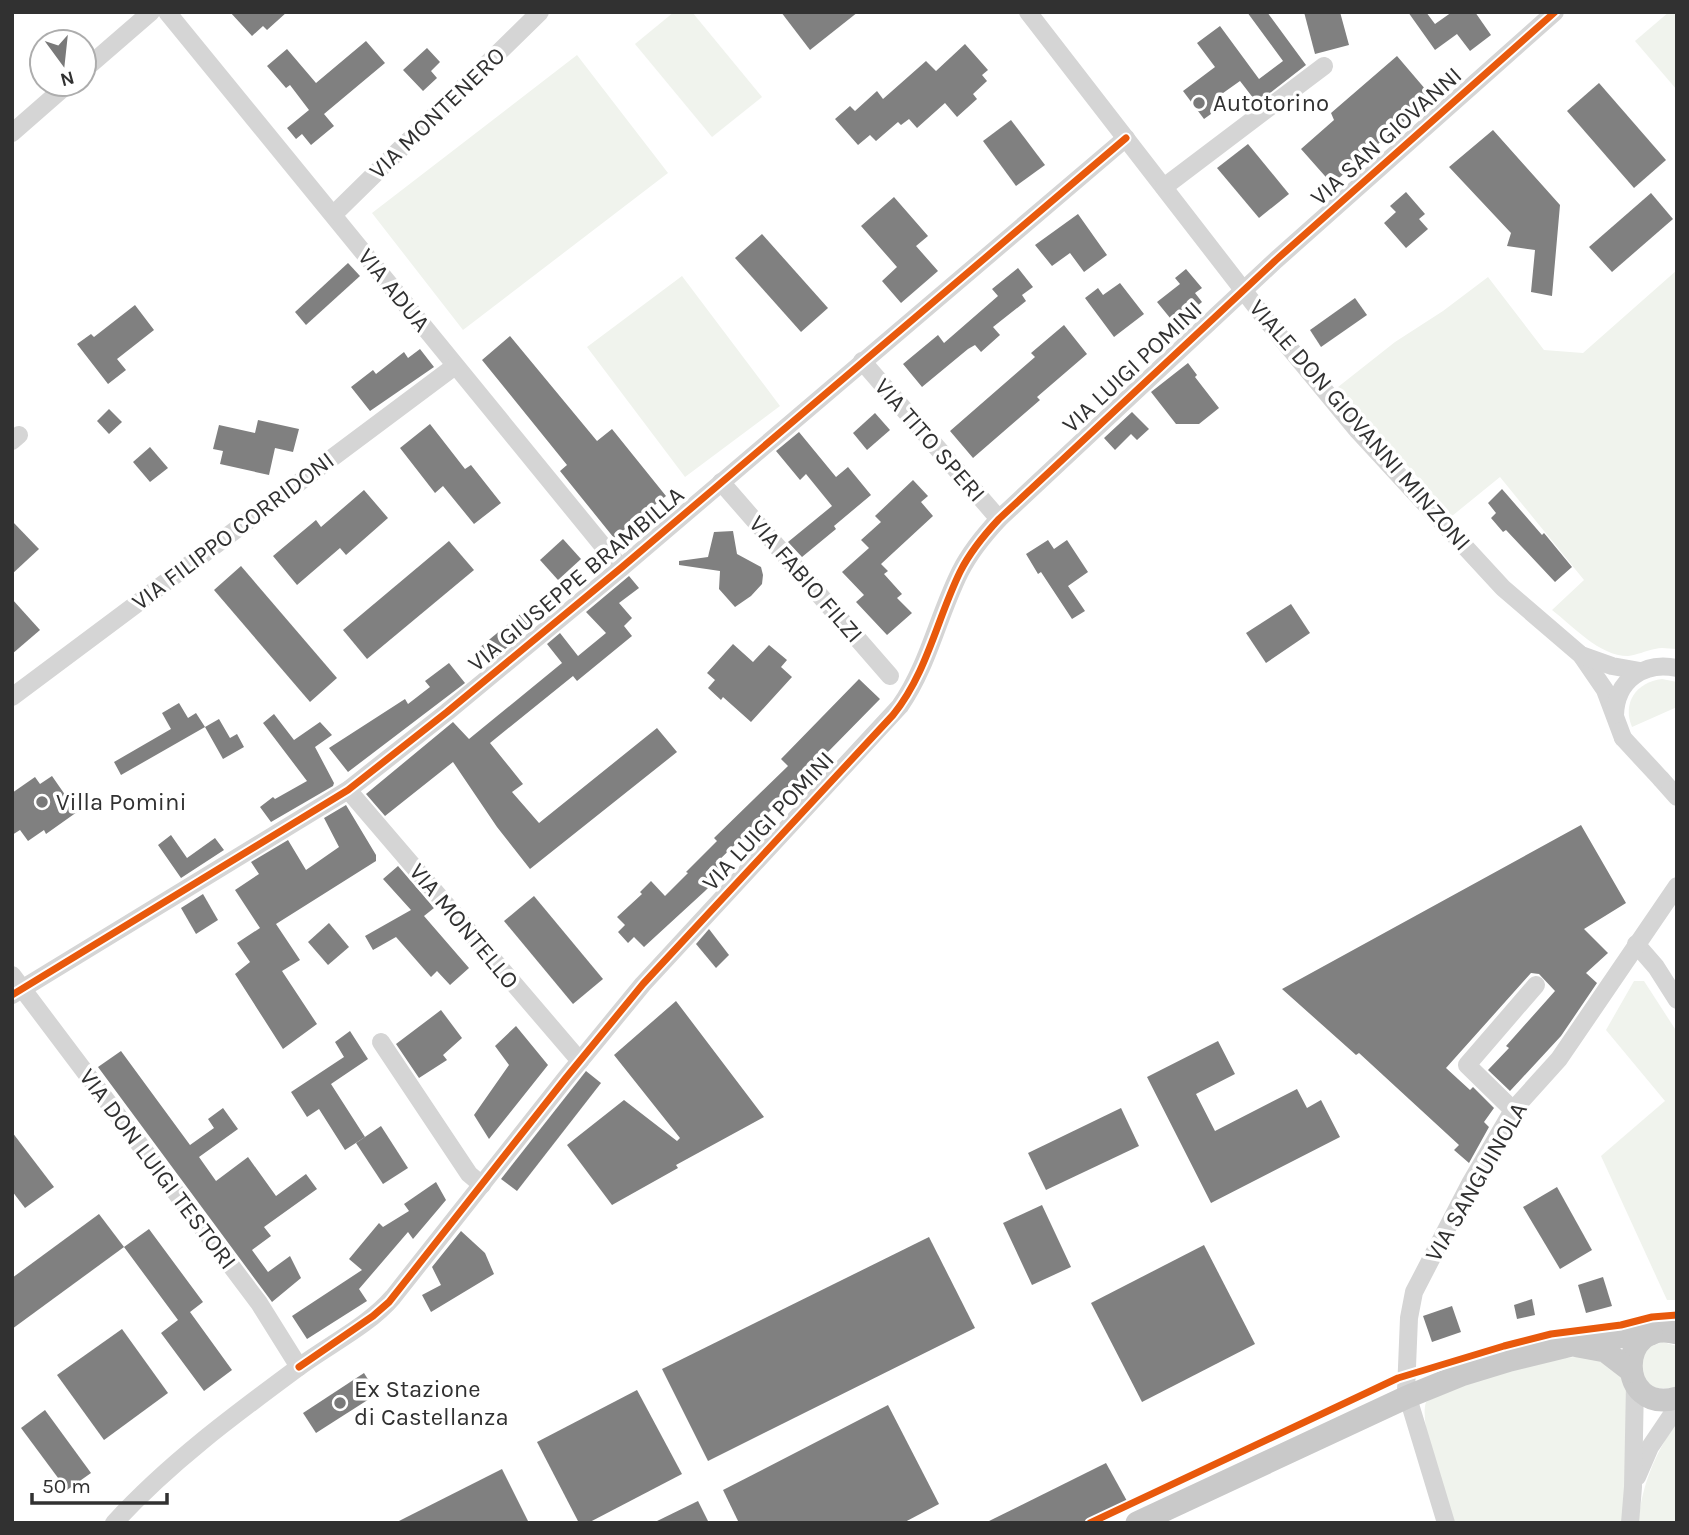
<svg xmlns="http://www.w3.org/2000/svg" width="1689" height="1535" font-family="Karla,sans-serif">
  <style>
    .green { fill: #f0f3ed }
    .building { fill: #808080 }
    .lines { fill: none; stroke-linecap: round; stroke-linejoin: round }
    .minor { stroke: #d5d5d5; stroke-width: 18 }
    .major { stroke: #c9c9c9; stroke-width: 23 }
    .minor-bridge { stroke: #d5d5d5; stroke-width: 18 }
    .cycleway-casing { stroke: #fff; stroke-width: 11 }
    .cycleway { stroke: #e8590c; stroke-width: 7 }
    .poi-dot { fill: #797979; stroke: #fff; stroke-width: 2.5 }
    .labels { text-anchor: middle; stroke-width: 7; stroke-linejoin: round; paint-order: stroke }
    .poi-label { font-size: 24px; fill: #313131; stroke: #fff; text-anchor: start }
    .street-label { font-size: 24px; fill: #313131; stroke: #fff }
  </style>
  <rect width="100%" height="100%" fill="#fff"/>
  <g class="green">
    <polygon points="674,12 692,12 762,97 712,137 635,44"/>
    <polygon points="1669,12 1677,12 1677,90 1635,41"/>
    <polygon points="577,55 668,173 463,330 372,213"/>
    <path d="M 1677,270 L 1677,649 C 1669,649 1662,647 1655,649 C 1645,651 1637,655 1628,656 C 1599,656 1573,626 1552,610 L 1584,580 L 1500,477 L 1452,516 L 1338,387 L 1395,342 L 1443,311 L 1488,277 L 1544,350 L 1583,353 Z"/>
    <polygon points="682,276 780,406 685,477 587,347"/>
    <path d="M 1662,679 L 1677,682 L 1677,707 L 1632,727 C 1622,703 1636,682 1662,679 Z"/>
    <polygon points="1634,981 1644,981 1677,1032 1677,1300 1667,1300 1601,1156 1665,1101 1606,1030"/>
    <polygon points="1663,1342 1677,1346 1677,1388 1649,1388 1638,1361 1647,1347"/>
    <path d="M 1595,1356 C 1617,1372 1626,1376 1630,1404 L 1622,1523 L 1455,1523 C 1447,1497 1418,1426 1426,1402 C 1473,1378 1542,1356 1595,1356 Z"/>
    <path d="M 1677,1421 L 1677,1523 L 1638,1523 C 1642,1484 1655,1454 1677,1421 Z"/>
  </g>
  <g class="building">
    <polygon points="230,12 287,12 267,30 263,26 252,36"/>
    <polygon points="781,12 858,12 810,50"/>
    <polygon points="1247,12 1267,12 1306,65 1257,103 1240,81 1216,98 1222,106 1204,119 1183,91 1215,67 1197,43 1220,26 1259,79 1283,61"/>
    <polygon points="1304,12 1340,12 1349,45 1315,54"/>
    <polygon points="1408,12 1426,12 1435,24 1452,12 1475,12 1491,35 1470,51 1457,34 1435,50"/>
    <polygon points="366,41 385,63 324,114 334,126 311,145 302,134 296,139 287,128 309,110 290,85 286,88 267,66 287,49 316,83"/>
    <polygon points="965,44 988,70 982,75 987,81 973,94 977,99 957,117 945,103 917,128 909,119 901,125 898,122 876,141 870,135 858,145 835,119 850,106 855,111 877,91 883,99 926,61 936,71"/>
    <polygon points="427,48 440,62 431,71 437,78 423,91 403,70"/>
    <polygon points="1397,56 1432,97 1332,184 1301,149 1334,120 1331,113"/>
    <polygon points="1599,83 1666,160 1634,188 1567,111"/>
    <polygon points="1011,120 1045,165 1016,186 983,141"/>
    <polygon points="1493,130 1560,205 1552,296 1531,292 1535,250 1507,246 1511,233 1449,167"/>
    <polygon points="1248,144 1289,194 1259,218 1217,168"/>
    <polygon points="1406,192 1425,214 1419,219 1428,229 1406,248 1384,223 1396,212 1390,206"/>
    <polygon points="1651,193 1673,219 1612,272 1589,247"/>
    <polygon points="894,197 928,236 916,246 938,271 901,303 882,281 897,267 861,226"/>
    <polygon points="1078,214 1107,255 1084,272 1070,253 1052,266 1035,245"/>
    <polygon points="762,234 828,308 801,332 735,258"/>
    <polygon points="348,263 360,276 306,325 295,312"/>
    <polygon points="1018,268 1033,287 1022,295 1026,301 993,327 1000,335 981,352 975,345 968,349 922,387 903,364 938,335 944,343 998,296 992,289"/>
    <polygon points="1186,269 1202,288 1195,293 1202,302 1175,324 1157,302 1180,284 1175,278"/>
    <polygon points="1120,283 1144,314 1114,337 1085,298 1098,288 1103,295"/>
    <polygon points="1355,298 1367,315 1321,347 1310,330"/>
    <polygon points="135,305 154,330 117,359 126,370 108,384 77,344 91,334 94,337"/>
    <polygon points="1064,325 1087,354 1037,397 1040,400 973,458 950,431 1035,357 1031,353"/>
    <polygon points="510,336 597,441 612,429 666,496 614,538 560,471 567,465 482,360"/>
    <polygon points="420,349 434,367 370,411 351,387 373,370 376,374 404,352 408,358"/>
    <polygon points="1188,363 1197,375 1195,377 1219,408 1199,424 1176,424 1151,392"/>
    <polygon points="109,409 122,422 109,434 97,421"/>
    <polygon points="1132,412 1149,429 1137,440 1131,434 1115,450 1104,438"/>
    <polygon points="875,413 890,430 867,450 853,433"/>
    <polygon points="258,420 299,429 293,452 275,448 269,475 220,464 223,451 213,449 219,425 255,433"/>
    <polygon points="430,424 465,469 471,465 501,503 474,524 443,486 435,493 400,448"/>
    <polygon points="799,432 836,477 848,467 871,495 834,526 836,529 802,557 788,542 832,506 806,474 800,480 776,451"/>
    <polygon points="150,447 168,468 150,482 133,462"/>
    <polygon points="913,480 928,496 921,502 933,516 881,564 888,571 884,574 902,594 897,598 912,613 887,635 856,602 864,595 842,572 869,548 861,540 881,522 875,516"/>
    <polygon points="1502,489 1542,535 1544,533 1572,567 1555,582 1506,530 1503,532 1491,518 1496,513 1488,503"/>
    <polygon points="364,490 388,518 346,555 340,548 297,585 273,556 316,520 321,527"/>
    <polygon points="12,521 39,549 12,574"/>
    <polygon points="733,531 737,554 761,567 763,575 762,584 751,596 735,607 719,589 720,571 679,565 679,561 708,557 714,532"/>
    <polygon points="563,539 581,559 558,580 540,560"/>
    <polygon points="1048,540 1054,549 1067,540 1088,572 1068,586 1085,611 1072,619 1041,572 1038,574 1026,554"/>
    <polygon points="449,541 474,570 367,659 343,630"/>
    <polygon points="241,566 337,678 310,702 214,590"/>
    <polygon points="629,576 639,588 619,603 632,618 624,626 632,636 577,681 573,676 490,743 523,784 512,792 539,823 657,728 677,752 530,869 497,827 453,762 385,816 366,794 453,722 469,739 562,663 547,644 560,633 578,656 606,633 586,612"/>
    <polygon points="12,599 40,630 12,654"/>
    <polygon points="1291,604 1310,633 1266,663 1246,633"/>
    <polygon points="524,611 535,624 490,662 479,648"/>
    <polygon points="733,644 753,662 769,645 787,660 781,667 792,677 751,722 723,697 721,700 708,688 715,680 707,673"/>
    <polygon points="449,663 465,683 348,772 329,748 405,699 408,704 430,687 425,681"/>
    <polygon points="859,679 880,699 823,757 825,758 717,862 726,870 705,891 644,947 634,937 628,943 618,932 625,925 617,917 642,894 640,892 651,881 665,896 688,873 686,872 717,841 714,838 788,766 781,759"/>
    <polygon points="179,703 188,718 196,713 205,727 121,775 114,762 171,729 162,713"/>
    <polygon points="274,714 294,740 320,722 332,735 315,747 334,783 333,786 271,822 260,807 273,797 275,799 307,781 263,723"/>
    <polygon points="219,719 230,738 237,734 244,747 223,759 205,727"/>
    <polygon points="52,776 77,812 46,834 44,830 28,841 20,830 12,835 12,793 35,777 40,784"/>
    <polygon points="346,805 376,855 376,861 276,924 300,960 282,971 317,1024 283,1049 235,974 250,962 237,943 260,928 235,890 259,874 251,862 288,840 306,870 339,847 324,818"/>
    <polygon points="1581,825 1626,903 1584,929 1608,953 1586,973 1597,983 1561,1036 1510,1091 1488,1070 1509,1048 1506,1046 1555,991 1539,974 1531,973 1446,1068 1470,1090 1473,1087 1494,1108 1484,1122 1489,1127 1469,1163 1454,1150 1459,1145 1359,1053 1356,1055 1282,989"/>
    <polygon points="171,835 187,858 215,838 224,850 181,878 158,845"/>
    <polygon points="398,866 434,908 424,916 469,968 450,985 437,971 431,977 396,937 373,950 365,936 411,910 383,879"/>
    <polygon points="203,894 218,920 196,934 181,908"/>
    <polygon points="534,896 603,979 573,1004 504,921"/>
    <polygon points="329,923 349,947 328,965 308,942"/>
    <polygon points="709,929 729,955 716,968 696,944"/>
    <polygon points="676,1001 764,1117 676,1165 678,1168 612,1205 567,1145 624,1100 677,1141 680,1138 614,1055"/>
    <polygon points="441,1010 462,1038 443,1055 447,1060 419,1078 396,1044"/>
    <polygon points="516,1026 548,1065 489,1139 474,1115 509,1065 495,1046"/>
    <polygon points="350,1031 368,1059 331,1084 365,1137 345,1150 319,1109 307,1117 291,1092 344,1057 335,1042"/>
    <polygon points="1218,1041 1235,1074 1196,1094 1215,1131 1297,1089 1307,1108 1321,1100 1340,1137 1211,1203 1147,1077"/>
    <polygon points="121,1051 190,1145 214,1128 208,1119 223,1108 238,1129 199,1157 216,1181 248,1157 276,1196 306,1174 317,1189 264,1227 271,1236 252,1250 268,1272 290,1256 301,1278 272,1302 98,1067"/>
    <polygon points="586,1071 601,1083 517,1191 501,1179"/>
    <polygon points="1121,1108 1139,1146 1046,1190 1028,1153"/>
    <polygon points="381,1126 408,1168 383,1184 356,1143"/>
    <polygon points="12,1132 54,1187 25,1208 12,1191"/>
    <polygon points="436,1182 446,1200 413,1239 408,1232 359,1289 367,1301 307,1339 292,1316 362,1270 349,1259 379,1223 383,1227 409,1211 404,1204"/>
    <polygon points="1557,1187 1592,1250 1560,1269 1523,1207"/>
    <polygon points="1042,1205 1071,1267 1032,1285 1003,1223"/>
    <polygon points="99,1214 124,1247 12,1329 12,1278"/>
    <polygon points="149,1229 203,1302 190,1312 232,1370 204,1391 161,1333 178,1320 124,1247"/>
    <polygon points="461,1231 485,1253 494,1274 431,1312 422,1295 441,1285 432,1267"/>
    <polygon points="929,1237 975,1328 708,1461 662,1369"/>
    <polygon points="1204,1245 1255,1344 1142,1402 1091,1303"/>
    <polygon points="1603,1277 1612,1306 1586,1313 1578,1285"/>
    <polygon points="1532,1299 1535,1315 1517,1319 1514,1305"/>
    <polygon points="1452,1306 1461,1332 1432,1342 1423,1316"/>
    <polygon points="122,1329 168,1393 104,1440 57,1375"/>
    <polygon points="364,1373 377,1394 316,1433 303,1413"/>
    <polygon points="637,1390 682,1474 588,1523 579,1523 537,1442"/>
    <polygon points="888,1405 939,1504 903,1523 739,1523 723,1490"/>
    <polygon points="45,1410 91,1473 67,1490 21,1428"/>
    <polygon points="1106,1463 1127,1501 1081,1523 985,1523"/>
    <polygon points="502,1469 529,1523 395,1523"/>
    <polygon points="698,1501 709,1523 653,1523"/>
  </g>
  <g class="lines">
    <g class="minor">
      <polyline points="167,12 621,568"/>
      <polyline points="1028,12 1264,317 1358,431 1503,588 1581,655 1605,690 1623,738"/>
      <polyline points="84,70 151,12"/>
      <polyline points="12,133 68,84"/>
      <polyline points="1164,187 1324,66"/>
      <polyline points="334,214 540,12"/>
      <polyline points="862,361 999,519"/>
      <polyline points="12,441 19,435"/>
      <polyline points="721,482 890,676"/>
      <polyline points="1581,655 1612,666 1640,671"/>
      <polyline points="12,697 455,366"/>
      <path d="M 1615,715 C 1616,680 1644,661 1677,668"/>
      <polyline points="1661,779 1677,797"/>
      <polyline points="348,790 580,1061"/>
      <polyline points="1636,944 1656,967 1677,1000"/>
      <polyline points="12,975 259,1303 299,1367"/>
      <polyline points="12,995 348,790 447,712 621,568 1126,138"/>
      <polyline points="381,1042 469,1174 482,1185"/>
      <polyline points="1513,1110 1467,1065 1536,985"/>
      <polyline points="1637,1477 1650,1447 1677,1407"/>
      <path d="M 114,1523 C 169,1463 234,1415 299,1367 C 330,1344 368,1326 393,1297 L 565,1079 L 643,984 L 900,706 C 928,666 938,616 960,572 C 970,552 984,535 999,519 L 1276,260 L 1555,12"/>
      <polyline points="1446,1523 1406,1391 1409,1318 1414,1292 1471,1182 1513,1110 1559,1059 1677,886"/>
      <polyline points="1630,1523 1633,1487 1635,1384"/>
    </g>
    <g class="major">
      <path d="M 1677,1333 C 1617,1316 1615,1415 1677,1398"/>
      <polyline points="1578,1346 1605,1351 1631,1371"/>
      <polyline points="1137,1523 1407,1397 1461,1375 1510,1360 1596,1339 1651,1334"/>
    </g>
    <polyline class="minor-bridge" points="1623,738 1661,779"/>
    <g class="cycleway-casing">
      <g id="cycleway">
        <polyline points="12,995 348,790 447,712 621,568 1126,138"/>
        <path d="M 299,1367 L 373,1316 L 389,1302 L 565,1079 L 643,984 L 893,715 C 927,673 937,619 960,572 C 970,552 984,535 999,519 L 1276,260 L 1555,12"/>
        <polyline points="1090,1523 1398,1378 1504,1346 1551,1334 1621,1325 1652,1317 1677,1315"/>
      </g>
    </g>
    <use href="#cycleway" class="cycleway"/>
  </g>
  <g class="poi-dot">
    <circle cx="1199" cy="103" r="7"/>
    <circle cx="42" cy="802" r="7"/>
    <circle cx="340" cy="1403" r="7"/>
  </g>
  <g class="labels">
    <g class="poi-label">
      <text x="1213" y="111">Autotorino</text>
      <text x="56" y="810">Villa Pomini</text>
      <text x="354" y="1397">Ex Stazione<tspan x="354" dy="28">di Castellanza</tspan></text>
    </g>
    <g class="street-label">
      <text transform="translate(437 113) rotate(-44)" y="8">VIA MONTENERO</text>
      <text transform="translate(1386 136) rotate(-42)" y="8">VIA SAN GIOVANNI</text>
      <text transform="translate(394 290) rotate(51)" y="8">VIA ADUA</text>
      <text transform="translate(1132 367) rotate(-43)" y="8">VIA LUIGI POMINI</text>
      <text transform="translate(1360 425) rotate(49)" y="8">VIALE DON GIOVANNI MINZONI</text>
      <text transform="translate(930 440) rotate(49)" y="8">VIA TITO SPERI</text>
      <text transform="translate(233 531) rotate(-37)" y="8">VIA FILIPPO CORRIDONI</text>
      <text transform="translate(576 579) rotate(-40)" y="8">VIA GIUSEPPE BRAMBILLA</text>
      <text transform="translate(806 579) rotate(49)" y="8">VIA FABIO FILZI</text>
      <text transform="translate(768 821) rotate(-47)" y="8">VIA LUIGI POMINI</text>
      <text transform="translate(464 926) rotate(50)" y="8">VIA MONTELLO</text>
      <text transform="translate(158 1169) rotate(53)" y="8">VIA DON LUIGI TESTORI</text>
      <text transform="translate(1476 1182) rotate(-60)" y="8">VIA SANGUINOLA</text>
    </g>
  </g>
  <rect width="1689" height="1535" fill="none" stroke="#313131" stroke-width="28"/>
  <g transform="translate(63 63) rotate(165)"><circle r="33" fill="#ffffff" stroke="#adadad" stroke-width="2"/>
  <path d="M0-5L12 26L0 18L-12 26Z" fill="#797979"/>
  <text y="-10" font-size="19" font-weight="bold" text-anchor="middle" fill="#313131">N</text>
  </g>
  <path d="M32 1493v10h135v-10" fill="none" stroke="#313131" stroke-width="3.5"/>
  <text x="42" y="1493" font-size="21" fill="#313131" stroke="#ffffff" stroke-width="5" paint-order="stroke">50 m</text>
</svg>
